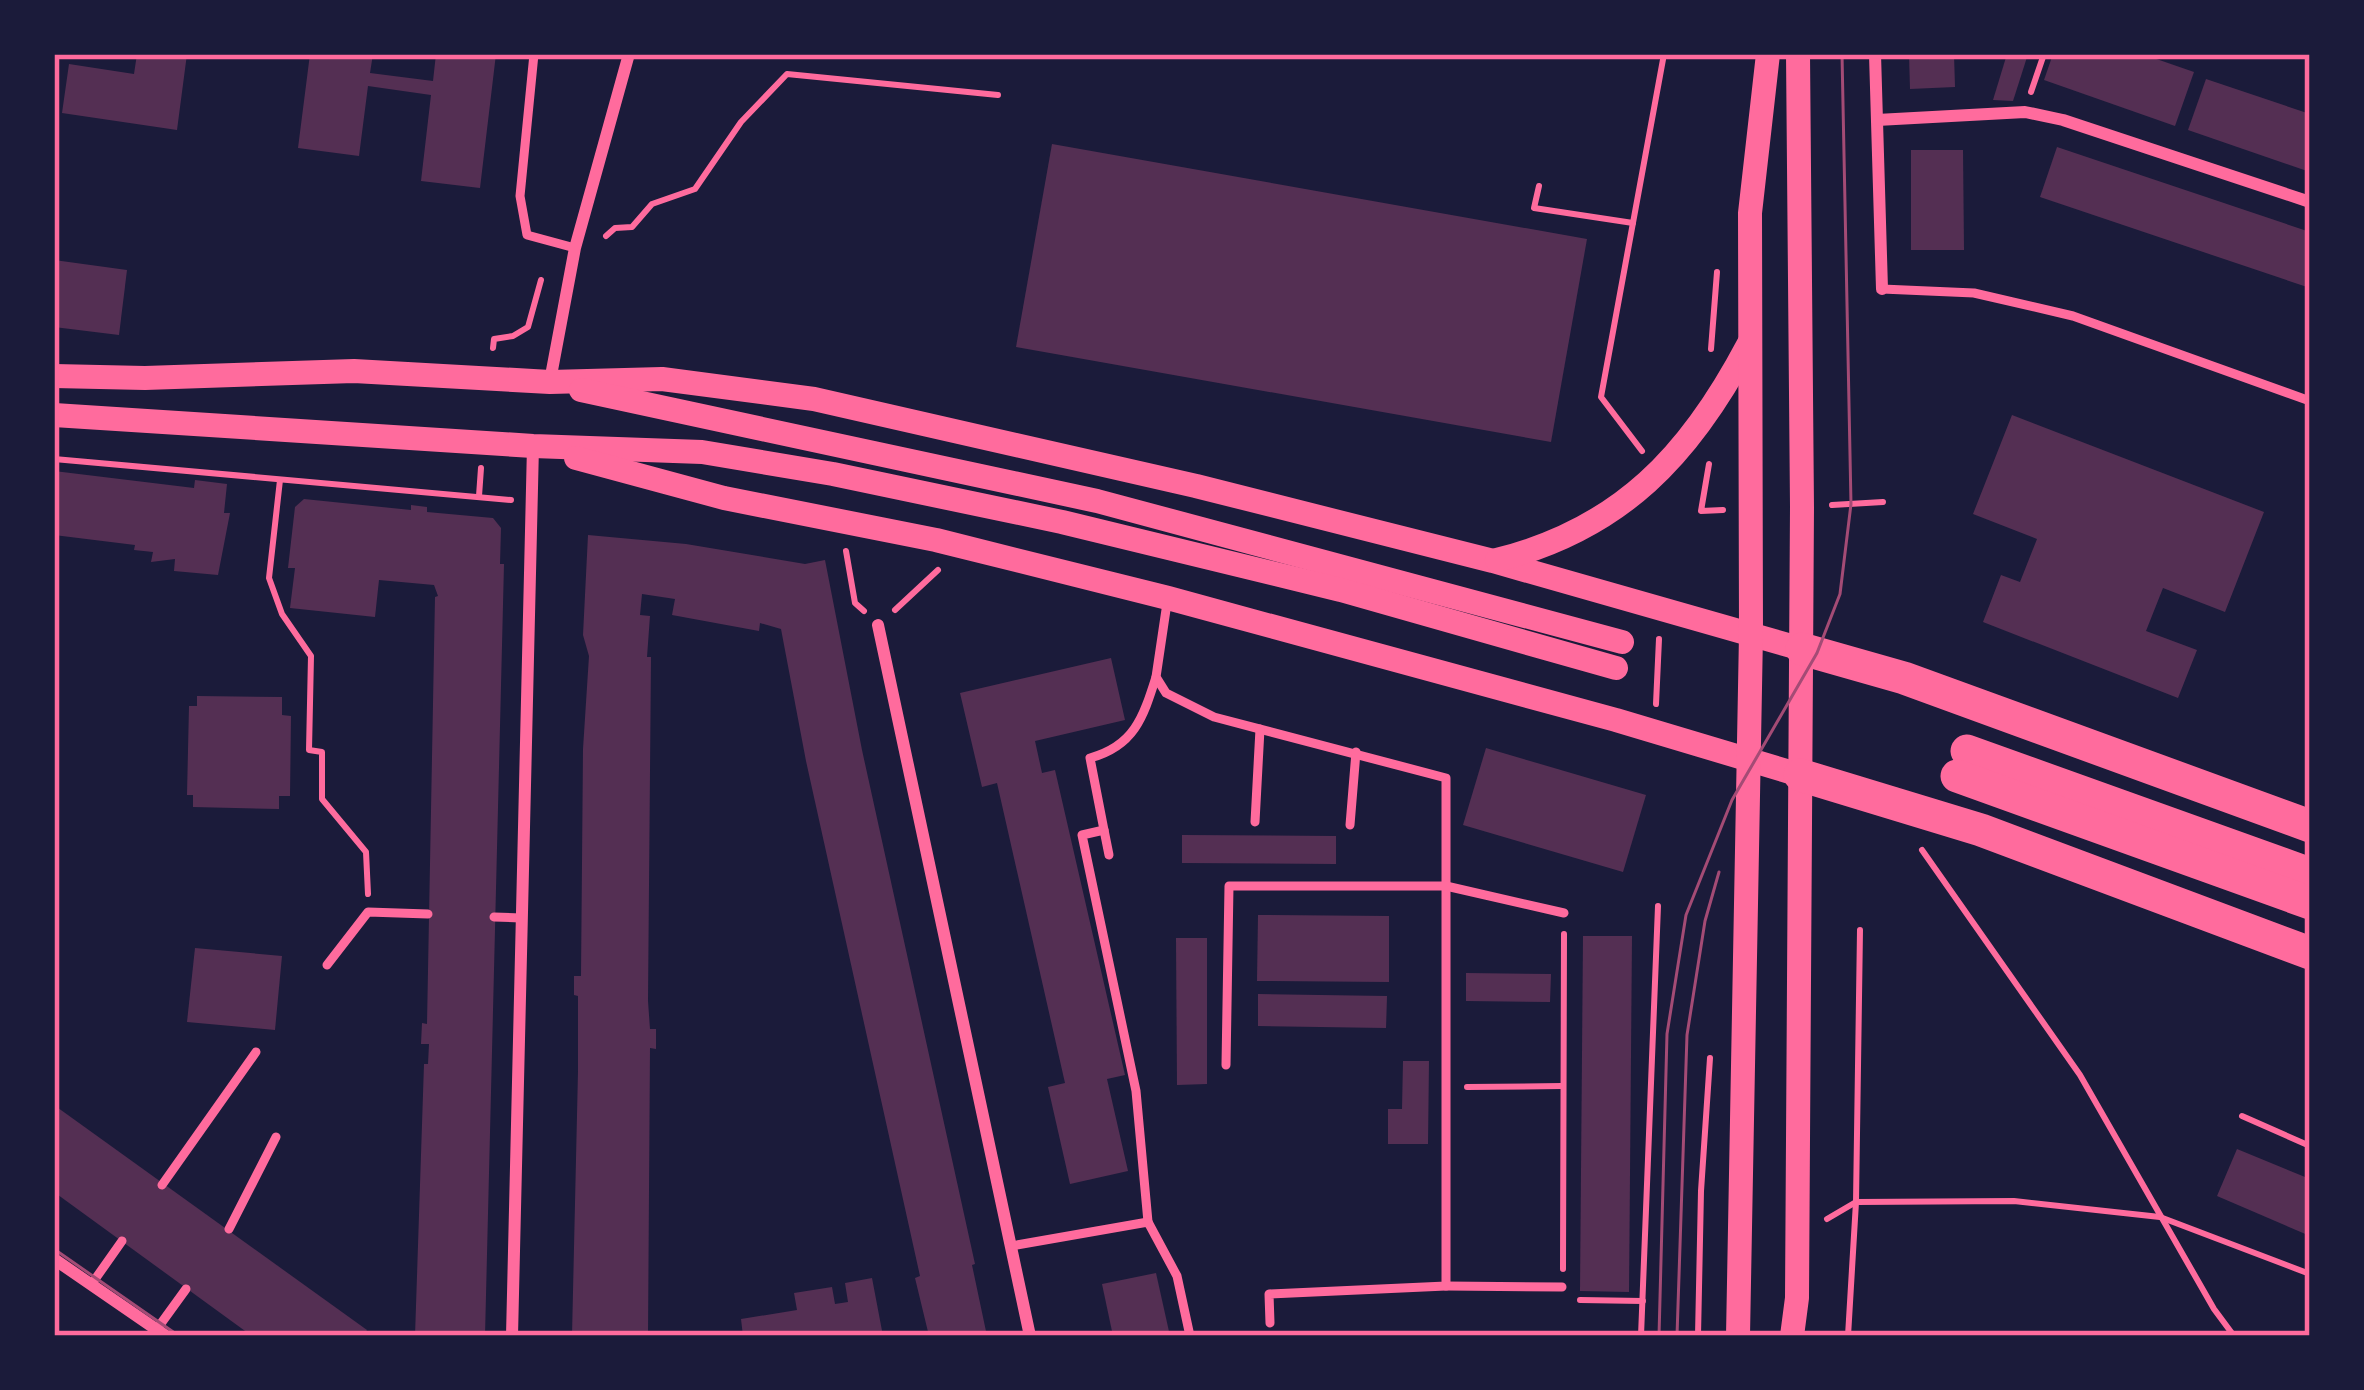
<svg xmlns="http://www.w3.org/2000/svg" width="2364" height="1390" font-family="Jost,sans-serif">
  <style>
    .building { fill: #542f53 }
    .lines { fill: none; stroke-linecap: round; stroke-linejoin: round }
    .path { stroke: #ff6b9d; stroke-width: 6 }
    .service { stroke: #ff6b9d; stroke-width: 9 }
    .minor { stroke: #ff6b9d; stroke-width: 12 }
    .secondary { stroke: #ff6b9d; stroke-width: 24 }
    .trunk { stroke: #ff6b9d; stroke-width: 33 }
    .tram { stroke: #a44b75; stroke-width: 3 }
    .neatline { fill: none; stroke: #ff6b9d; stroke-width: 4.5 }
  </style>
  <rect width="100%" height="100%" fill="#1b1b3a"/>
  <g class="building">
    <polygon points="137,54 187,54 177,130 62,113 69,64 134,74"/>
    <polygon points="310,54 373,54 370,73 433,81 436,54 496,54 480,188 421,181 431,95 368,86 359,156 298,148"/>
    <polygon points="1909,54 1954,54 1955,87 1910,89"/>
    <polygon points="2007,54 2028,54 2013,101 1993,100"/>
    <polygon points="2053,54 2142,54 2194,72 2175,126 2044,80"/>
    <polygon points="2206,79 2310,114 2310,172 2188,130"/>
    <polygon points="1052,144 1587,239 1551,442 1016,347"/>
    <polygon points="2057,147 2310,232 2310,288 2040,197"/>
    <polygon points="1911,150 1963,150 1964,250 1911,250"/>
    <polygon points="54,260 127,270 119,335 54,327"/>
    <polygon points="2012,415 2264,512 2225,612 2163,588 2146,631 2197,650 2178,698 1983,622 2001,575 2020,582 2037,539 1973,514"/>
    <polygon points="54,471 194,488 195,480 227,484 224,513 230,513 218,575 174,571 175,559 151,562 153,552 134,550 135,545 54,535"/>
    <polygon points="304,499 411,510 411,505 427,507 427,512 493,518 501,528 500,564 504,564 485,1336 415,1336 424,1064 428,1064 429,1044 421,1044 422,1023 427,1024 435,597 438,596 434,585 379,580 375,617 290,608 295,568 288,568 295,507"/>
    <polygon points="588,535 686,544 805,564 825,560 862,750 975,1264 972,1265 987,1336 929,1336 915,1278 920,1276 806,761 781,629 760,623 759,631 672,615 675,599 642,594 640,615 650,616 647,657 651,657 648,1001 650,1029 656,1029 656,1049 650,1048 648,1336 572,1336 578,1071 578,996 574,995 574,976 581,976 583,749 589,656 583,635"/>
    <polygon points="1111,658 1125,720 1035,741 1042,773 1055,770 1125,1075 1107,1079 1128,1171 1070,1184 1048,1087 1065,1083 997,783 982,787 960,693"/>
    <polygon points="197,696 282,697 282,715 291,716 290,796 279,796 279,809 193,807 193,795 187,795 189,706 197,706"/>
    <polygon points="1486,748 1646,795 1623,872 1463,825"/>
    <polygon points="1182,835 1336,836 1336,864 1182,863"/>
    <polygon points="1258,915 1389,916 1389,982 1257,981"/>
    <polygon points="1583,936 1632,936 1629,1292 1580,1291"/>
    <polygon points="1176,938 1207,938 1207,1084 1177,1085"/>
    <polygon points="195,948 282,956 275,1030 187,1022"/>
    <polygon points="1466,973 1551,974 1550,1002 1466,1001"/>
    <polygon points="1258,994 1387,996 1386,1028 1258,1026"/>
    <polygon points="1403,1061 1429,1061 1428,1144 1388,1144 1388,1109 1402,1109"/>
    <polygon points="54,1105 367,1330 363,1336 252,1336 54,1192"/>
    <polygon points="2237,1149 2310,1179 2310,1236 2217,1196"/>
    <polygon points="1156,1273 1170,1336 1113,1336 1102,1284"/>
    <polygon points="872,1278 883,1336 743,1336 741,1319 797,1310 794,1293 832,1287 835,1304 848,1302 845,1283"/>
  </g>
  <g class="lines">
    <g class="path">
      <polyline points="2031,92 2044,54"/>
      <polyline points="1539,186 1534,208 1633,223"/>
      <polyline points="606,236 615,228 632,227 652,204 695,189 741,122 787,74 998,95"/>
      <polyline points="493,348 494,339 513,336 528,327 541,280"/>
      <polyline points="1711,349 1717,272"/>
      <polyline points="1642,451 1601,397 1664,54"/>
      <polyline points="54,459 511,500"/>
      <polyline points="1709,464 1701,511 1723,510"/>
      <polyline points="280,480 269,578 282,614 311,656 309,750 322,752 322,799 366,852 368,894"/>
      <polyline points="479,496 481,468"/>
      <polyline points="1832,505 1883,502"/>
      <polyline points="846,551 855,603 864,611"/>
      <polyline points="895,610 938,570"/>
      <polyline points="1656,704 1659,639"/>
      <polyline points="1922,850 2080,1075 2214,1309 2234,1336"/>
      <polyline points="1467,1087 1562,1086"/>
      <polyline points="2242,1116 2310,1146"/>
      <polyline points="1827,1219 1856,1202 2014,1201 2160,1217 2310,1274"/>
      <polyline points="1563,1269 1564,934"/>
      <polyline points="1580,1300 1643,1301"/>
      <polyline points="1641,1336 1658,906"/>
      <polyline points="1698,1336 1701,1191 1710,1058"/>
      <polyline points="1848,1336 1856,1202 1860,930"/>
    </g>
    <g class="service">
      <polyline points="534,54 520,196 527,235 575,248"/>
      <polyline points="1882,289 1974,293 2073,316 2310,401"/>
      <polyline points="1167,603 1156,677 1166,693 1214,717 1446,778 1446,1286 1269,1294 1270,1323"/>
      <polyline points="1255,822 1260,729"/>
      <polyline points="1350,825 1356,752"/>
      <polyline points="1104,830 1109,855"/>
      <polyline points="494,917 521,918"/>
      <polyline points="327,965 368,912 428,914"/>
      <polyline points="1226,1065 1229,886 1446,886 1564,913"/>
      <polyline points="162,1185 256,1052"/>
      <path d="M 1148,1222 L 1136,1091 L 1082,835 L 1104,830 L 1090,758 C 1134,746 1143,718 1156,677"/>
      <polyline points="229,1229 276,1137"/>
      <polyline points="1011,1246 1148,1222 1177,1276 1190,1336"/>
      <polyline points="91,1285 122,1241"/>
      <polyline points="1446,1286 1562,1287"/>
      <polyline points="157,1329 186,1289"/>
    </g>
    <g class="minor">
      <polyline points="1875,54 1882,289"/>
      <polyline points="1877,120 2025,112 2063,120 2310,202"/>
      <polyline points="550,381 575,248 629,54"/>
      <polyline points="878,625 1030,1336"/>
      <polyline points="54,1259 166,1336"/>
      <polyline points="512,1336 533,446"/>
    </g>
    <g class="secondary">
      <polyline points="54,376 145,378 354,371 550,382 662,379 814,399 1196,486 1493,561 1802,649"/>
      <polyline points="581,390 1097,501 1622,642"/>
      <polyline points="54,415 533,446 702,452 833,474 1062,522 1341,590 1616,668"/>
      <polyline points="576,458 724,498 936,540 1168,598 1616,720 1800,775"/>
      <path d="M 1497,560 C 1621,529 1690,455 1748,345"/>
      <polyline points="1738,1336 1751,634 1750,213 1768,54"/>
      <polyline points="1792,1336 1797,1298 1802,507 1798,54"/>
    </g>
    <g class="trunk">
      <polyline points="1802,649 1904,678 2310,826"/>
      <polyline points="1967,751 2310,874"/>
      <polyline points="1800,775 1981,830 2310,953"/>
      <polyline points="1957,776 2310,903"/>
    </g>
    <g class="tram">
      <polyline points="54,1249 179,1336"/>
      <polyline points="1659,1336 1667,1034 1686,915 1732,800 1817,653 1840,594 1851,504 1842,54"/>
      <polyline points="1677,1336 1687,1035 1705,921 1719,872"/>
    </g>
  </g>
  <rect width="2364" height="1390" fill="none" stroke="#1b1b3a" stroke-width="114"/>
  <rect x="57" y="57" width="2250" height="1276" class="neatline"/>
</svg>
